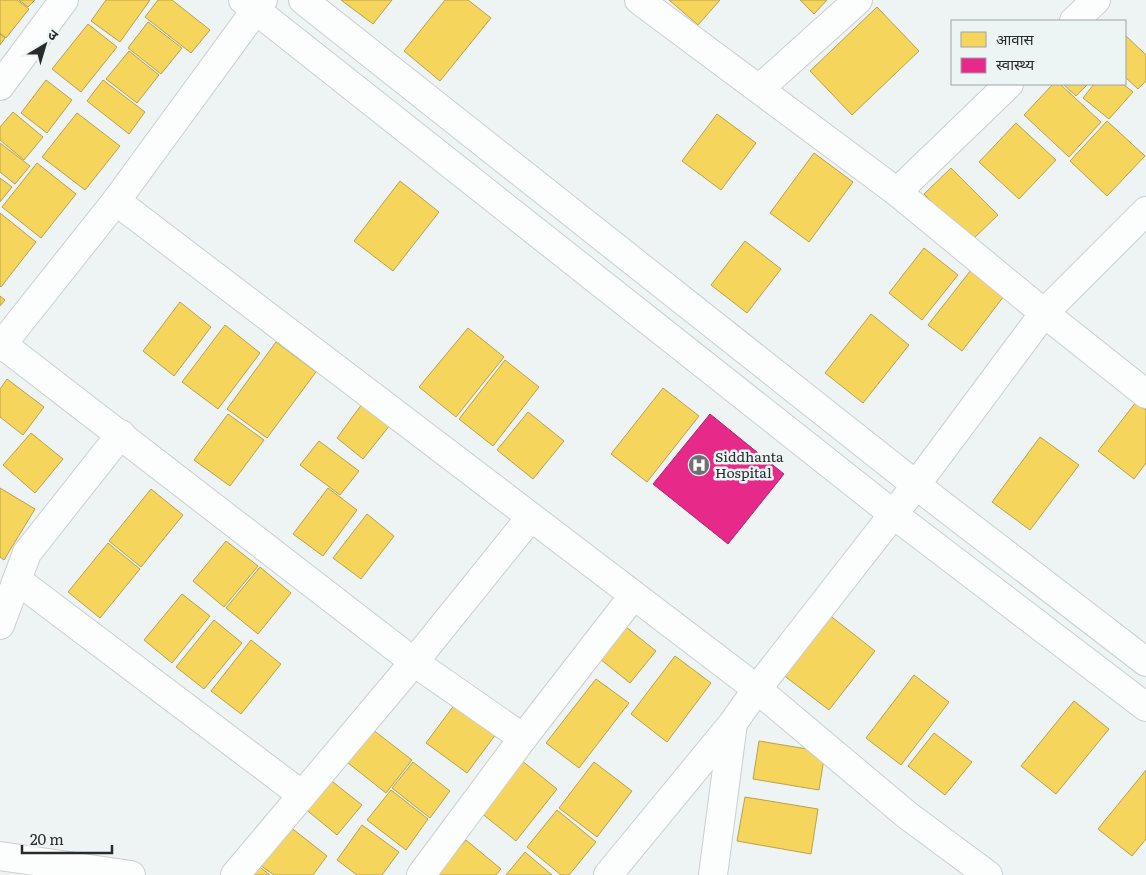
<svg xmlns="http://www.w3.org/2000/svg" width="1146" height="875" font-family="Literata,'Noto Sans Devanagari',serif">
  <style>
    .homes { fill: #f6d55c; stroke: #b8a24d }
    .health { fill: #e7298a; stroke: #ae2a6e }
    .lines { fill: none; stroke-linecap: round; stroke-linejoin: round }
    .minor-casing { stroke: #cbcfcf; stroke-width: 30 }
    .minor { stroke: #fcfdfd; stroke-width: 28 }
    .labels { text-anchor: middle; stroke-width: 5; stroke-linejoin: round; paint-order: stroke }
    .poi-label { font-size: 14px; fill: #282b2b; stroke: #ecf5f4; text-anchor: start }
  </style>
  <rect width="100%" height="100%" fill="#eef3f3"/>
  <g class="homes">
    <polygon points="0,0 17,0 29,9 6,38 0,33"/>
    <polygon points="19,0 35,0 28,7"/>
    <polygon points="106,0 150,0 120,42 91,21"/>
    <polygon points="158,0 172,0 210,30 191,53 145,17"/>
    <polygon points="341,0 392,0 373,24"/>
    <polygon points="445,0 468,0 491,18 440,81 404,51"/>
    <polygon points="669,0 720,0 698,25"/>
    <polygon points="800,0 827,0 814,14"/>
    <polygon points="877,7 919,51 852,115 810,71"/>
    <polygon points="148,22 182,48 161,74 128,48"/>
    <polygon points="88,24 117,47 81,92 52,69"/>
    <polygon points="0,34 5,38 0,45"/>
    <polygon points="1125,35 1146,55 1146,81 1138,89 1125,77"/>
    <polygon points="129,51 159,75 137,103 106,79"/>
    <polygon points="46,80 72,100 47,133 21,113"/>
    <polygon points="103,80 145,112 129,134 87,101"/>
    <polygon points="1053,84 1060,84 1101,122 1069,157 1024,115"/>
    <polygon points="1063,84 1088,84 1076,96"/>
    <polygon points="1094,84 1123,84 1133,92 1109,119 1083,98"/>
    <polygon points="13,112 43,137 24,160 0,140 0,127"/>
    <polygon points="77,113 120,146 85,190 42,157"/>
    <polygon points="717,114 756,143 721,190 682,161"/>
    <polygon points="1107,121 1145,156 1107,196 1070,161"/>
    <polygon points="1016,123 1056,160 1019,199 979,162"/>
    <polygon points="0,143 30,166 15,184 0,172"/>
    <polygon points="814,153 853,182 809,242 770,213"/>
    <polygon points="37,163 76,194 41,238 2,207"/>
    <polygon points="951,168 998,215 971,241 924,194"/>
    <polygon points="0,178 12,187 0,202"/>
    <polygon points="400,181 439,212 393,271 354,241"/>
    <polygon points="0,213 36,242 1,287 0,286"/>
    <polygon points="745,241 781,269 747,313 711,285"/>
    <polygon points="924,248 958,275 922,320 889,293"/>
    <polygon points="971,270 1004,296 962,351 928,325"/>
    <polygon points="0,296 5,300 0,306"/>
    <polygon points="180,302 211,327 174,376 143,351"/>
    <polygon points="871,314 909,345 863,403 825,373"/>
    <polygon points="225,325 260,353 218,409 182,382"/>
    <polygon points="468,328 504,357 456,417 419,387"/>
    <polygon points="276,342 316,372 267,438 227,409"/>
    <polygon points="505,360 539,387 493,446 459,419"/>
    <polygon points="7,379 44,407 23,435 0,417 0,389"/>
    <polygon points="663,388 699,416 647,482 611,454"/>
    <polygon points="1136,402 1146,410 1146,463 1134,479 1098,451"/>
    <polygon points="362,404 390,425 363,459 337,438"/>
    <polygon points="528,412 564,441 533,479 497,450"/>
    <polygon points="228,414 264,440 230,486 194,460"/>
    <polygon points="31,433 63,459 35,493 3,465"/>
    <polygon points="1040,437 1079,465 1030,530 992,502"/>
    <polygon points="319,441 359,471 340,495 300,465"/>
    <polygon points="0,488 35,509 4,560 0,557"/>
    <polygon points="328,488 357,510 323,556 293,534"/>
    <polygon points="151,489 183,515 141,567 109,541"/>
    <polygon points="367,514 394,536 361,579 333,558"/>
    <polygon points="226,541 258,566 224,607 193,581"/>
    <polygon points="108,543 140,569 100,618 68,592"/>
    <polygon points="260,567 291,593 258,634 226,608"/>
    <polygon points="182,594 210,616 172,663 144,640"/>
    <polygon points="828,614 875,651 829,710 782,674"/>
    <polygon points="214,620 242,643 204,689 176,667"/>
    <polygon points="621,623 656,651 630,683 595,655"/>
    <polygon points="251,640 281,664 241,714 211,691"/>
    <polygon points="675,656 711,683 667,742 631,714"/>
    <polygon points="914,675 949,702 901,765 866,738"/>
    <polygon points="596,679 629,703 579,768 546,743"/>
    <polygon points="458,700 499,730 467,773 426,743"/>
    <polygon points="1074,701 1109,729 1056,794 1021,766"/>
    <polygon points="368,726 412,760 386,793 343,759"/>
    <polygon points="934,733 972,762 945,795 908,766"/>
    <polygon points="759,741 825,752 819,790 753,779"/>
    <polygon points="521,760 557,789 516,841 480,812"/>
    <polygon points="413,762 450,791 430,818 392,788"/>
    <polygon points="594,762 632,791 597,837 559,808"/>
    <polygon points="1146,770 1146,839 1132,856 1098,829"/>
    <polygon points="328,778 362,805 337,835 303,807"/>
    <polygon points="391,790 428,819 406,850 367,820"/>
    <polygon points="745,797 818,809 811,854 737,841"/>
    <polygon points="557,810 596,842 569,875 561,875 527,847"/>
    <polygon points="362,825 399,852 382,875 357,875 337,860"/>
    <polygon points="289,826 327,856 313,875 274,875 260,865"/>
    <polygon points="466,840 501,869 496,875 436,875"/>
    <polygon points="525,852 552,875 506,875"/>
    <polygon points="257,865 270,875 249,875"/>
  </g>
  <polygon class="health" points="710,414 784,474 728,544 653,484"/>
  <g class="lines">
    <g class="minor-casing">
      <g id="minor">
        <polyline points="243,0 893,514 1146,707"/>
        <polyline points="303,0 916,485 1146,662"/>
        <polyline points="639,0 897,192 1044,313 1146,394"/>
        <polyline points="1074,21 1096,0"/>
        <polyline points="0,86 64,0"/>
        <polyline points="759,89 858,0"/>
        <polyline points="897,192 1009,84"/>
        <polyline points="116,201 757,689 907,815 988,875"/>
        <polyline points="2,344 414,662 523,738"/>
        <polyline points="0,347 116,201 263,0"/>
        <polyline points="17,580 302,795"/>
        <polyline points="0,625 27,553 121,434"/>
        <polyline points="0,856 131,875"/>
        <polyline points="235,875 414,662 530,518"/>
        <polyline points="421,875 523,738 633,596"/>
        <polyline points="608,875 733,723 757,689 916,485 1044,313 1146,211"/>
        <polyline points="713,875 733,723"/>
      </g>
    </g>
    <use href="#minor" class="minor"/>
  </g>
  <defs>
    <g id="hospital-disc" transform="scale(1.125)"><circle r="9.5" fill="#6d7171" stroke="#ecf5f4"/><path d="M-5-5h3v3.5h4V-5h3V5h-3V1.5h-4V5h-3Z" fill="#fff"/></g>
  </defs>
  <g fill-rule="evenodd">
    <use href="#hospital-disc" x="699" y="465"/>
  </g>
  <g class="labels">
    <g class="poi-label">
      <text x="715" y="462">Siddhanta<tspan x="715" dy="16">Hospital</tspan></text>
    </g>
  </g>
  <rect x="951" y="20" width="175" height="65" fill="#ecf5f4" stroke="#9ea4a4"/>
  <rect x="961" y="32" width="25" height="15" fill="#f6d55c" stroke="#9ea4a4"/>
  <text x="996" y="45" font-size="15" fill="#282b2b">आवास</text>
  <rect x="961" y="58" width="25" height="15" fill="#e7298a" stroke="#9ea4a4"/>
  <text x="996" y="70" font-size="15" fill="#282b2b">स्वास्थ्य</text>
  <g transform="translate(45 45) rotate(38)" stroke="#ecf5f4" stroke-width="4" paint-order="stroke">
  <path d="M0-4L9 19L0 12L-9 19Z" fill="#282b2b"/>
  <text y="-8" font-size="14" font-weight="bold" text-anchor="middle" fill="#282b2b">उ</text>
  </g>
  <path d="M22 845v8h90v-8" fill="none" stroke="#282b2b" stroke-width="2.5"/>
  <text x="30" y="845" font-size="15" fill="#282b2b" stroke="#ecf5f4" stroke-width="4" paint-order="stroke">20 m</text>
</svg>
